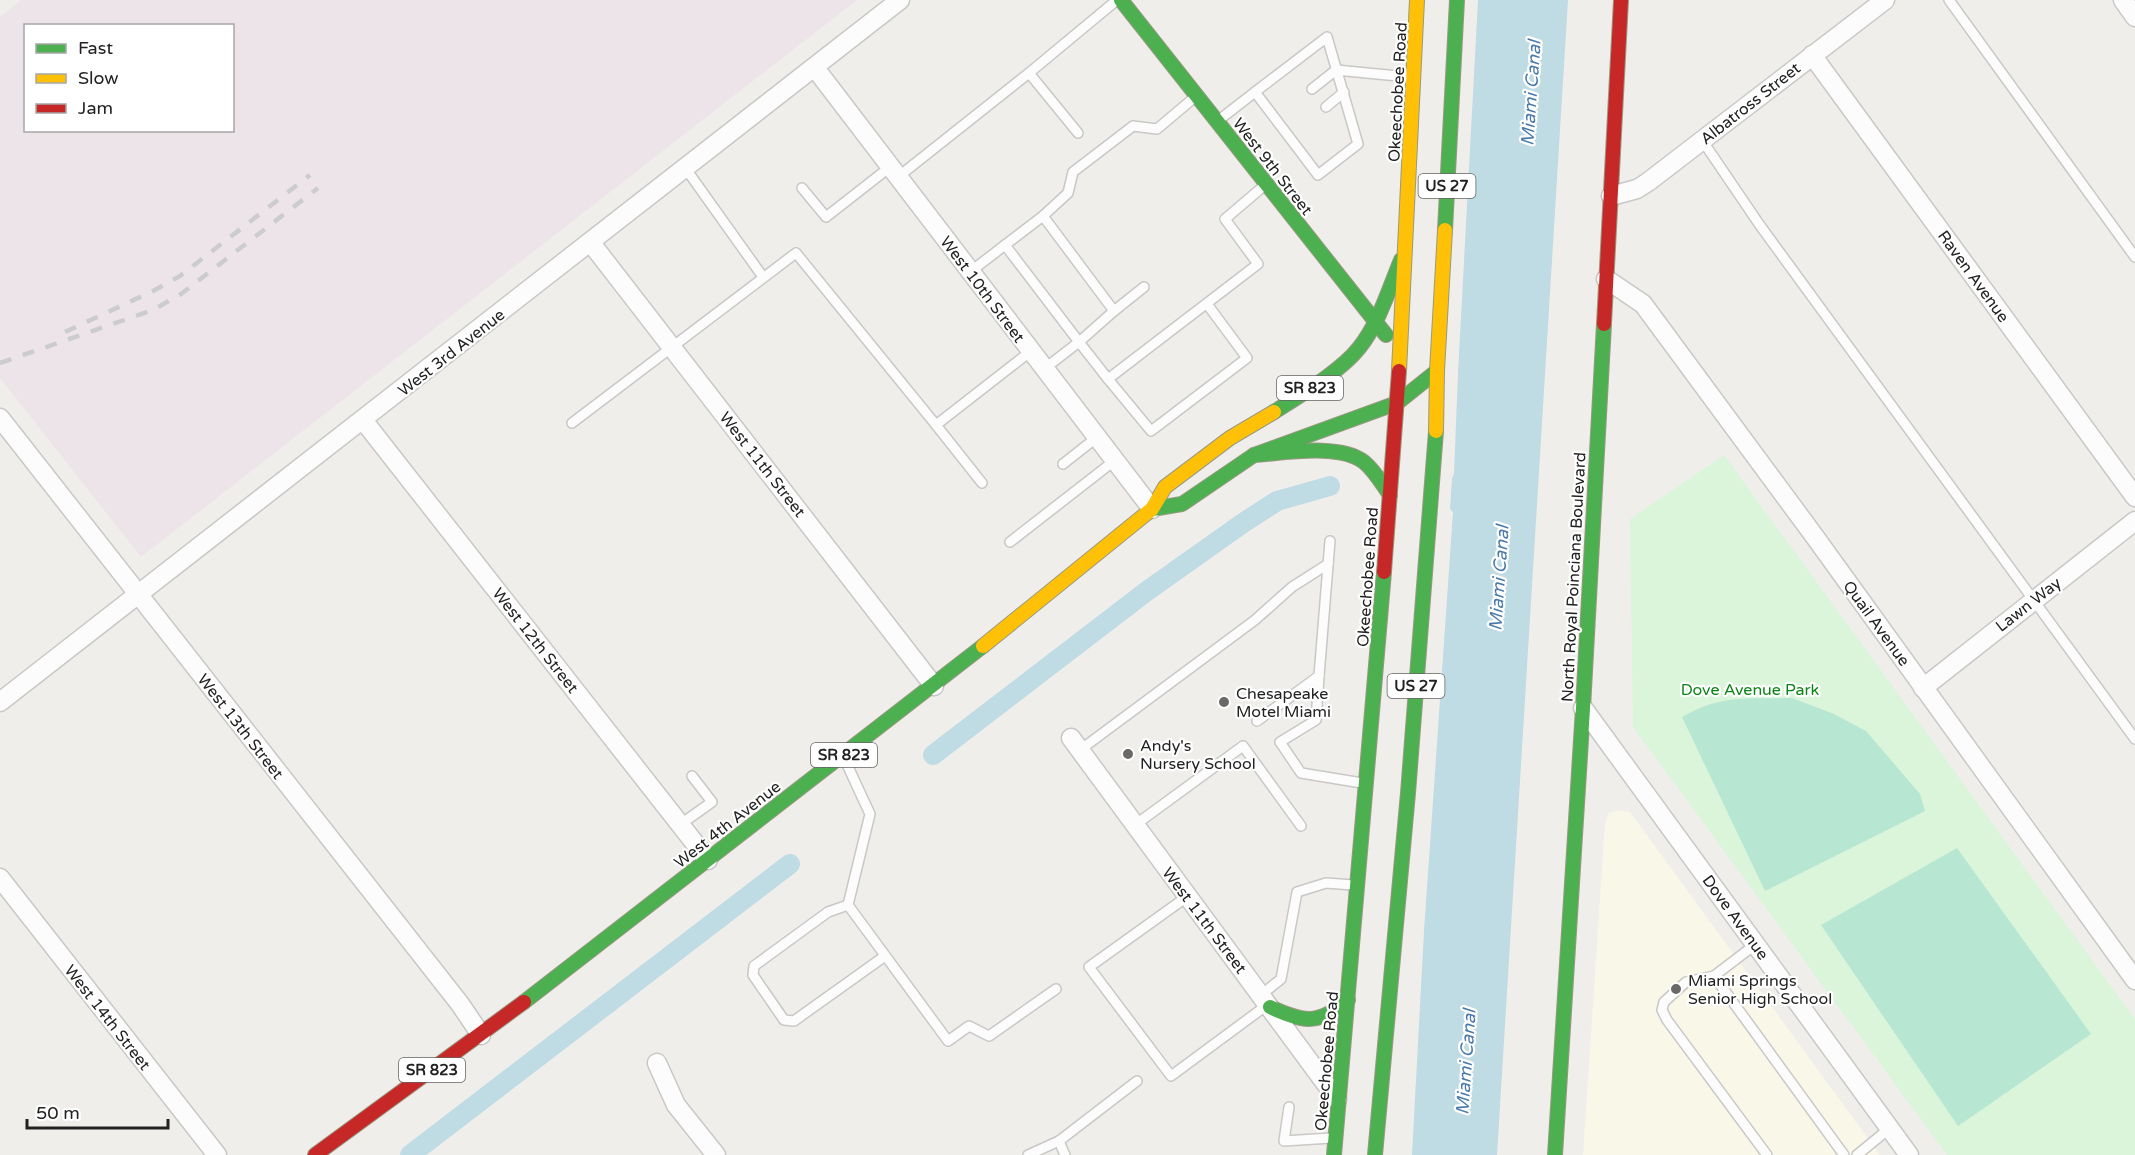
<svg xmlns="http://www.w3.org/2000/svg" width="2135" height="1155" font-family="'Varela Round',sans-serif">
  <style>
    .industrial { fill: #ede4e9; fill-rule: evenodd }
    .education { fill: #f8f7e8 }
    .park { fill: #daf5da }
    .pitch { fill: #b7e6d2 }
    .water { fill: #bfdbe3 }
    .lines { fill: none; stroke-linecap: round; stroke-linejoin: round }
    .canal { stroke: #bfdbe3; stroke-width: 20 }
    .lane-casing { stroke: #c9c8c7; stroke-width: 12 }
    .street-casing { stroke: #c9c8c7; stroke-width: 21 }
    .fast-casing { stroke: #999a82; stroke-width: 16 }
    .slow-casing { stroke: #999a82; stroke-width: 16 }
    .jam-casing { stroke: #999a82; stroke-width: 16 }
    .lane { stroke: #fdfcfc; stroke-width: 9 }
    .street { stroke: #fdfcfc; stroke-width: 18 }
    .fast { stroke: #4caf50; stroke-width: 14 }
    .slow { stroke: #ffc107; stroke-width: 14 }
    .jam { stroke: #c62828; stroke-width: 14 }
    .rail { stroke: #ccc; stroke-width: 4.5; stroke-dasharray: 12 12; stroke-linecap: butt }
    .poi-dot { fill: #6a6968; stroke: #fff; stroke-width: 2 }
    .labels { text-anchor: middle; stroke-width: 4.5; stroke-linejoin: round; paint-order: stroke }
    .shield { fill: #fff; stroke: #646464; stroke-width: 1.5 }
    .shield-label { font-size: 15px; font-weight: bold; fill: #222 }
    .street-label { font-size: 16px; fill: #222; stroke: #fff }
    .park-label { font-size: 16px; fill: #0c8416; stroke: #fff }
    .poi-label { font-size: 16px; fill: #222; stroke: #fff; text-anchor: start }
    .water-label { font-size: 18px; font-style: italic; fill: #4a7aab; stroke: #fff }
  </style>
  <rect width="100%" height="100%" fill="#f0eeeb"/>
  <path class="industrial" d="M 21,0 L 857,0 L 141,557 L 0,378 L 0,17 ZM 26,26 L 232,26 L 232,130 L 26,130 Z"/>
  <polygon class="education" points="1620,810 1630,812 1880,1155 1583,1155 1605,823 1609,813"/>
  <polygon class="park" points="1724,455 2135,1019 2135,1155 1947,1155 1633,727 1630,519"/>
  <g class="pitch">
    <path d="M 1792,698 L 1834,714 L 1866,731 L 1920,794 L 1925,811 L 1765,891 L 1682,717 C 1721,694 1748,699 1792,698 Z"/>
    <polygon points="1957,848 2091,1034 1958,1126 1821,925"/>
  </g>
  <polygon class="water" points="1478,0 1568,0 1497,1155 1412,1155 1424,931 1453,512 1450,509 1452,478 1454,474 1458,373"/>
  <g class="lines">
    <g class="canal">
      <polyline points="933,755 1147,591 1243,523 1277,501 1330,486"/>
      <polyline points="410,1155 790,864"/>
    </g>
    <g class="lane-casing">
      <g id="lane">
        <polyline points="1949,0 2135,257"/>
        <polyline points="1312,89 1336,70 1408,77"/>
        <polyline points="1326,107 1344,92"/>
        <polyline points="1219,120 1255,92 1318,175 1358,144 1327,37 1255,92"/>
        <polyline points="1078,133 1029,73 1117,0"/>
        <polyline points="1702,140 1759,224 2135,739"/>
        <polyline points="686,169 763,277"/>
        <polyline points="898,177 1029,73"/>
        <polyline points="802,188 826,217 890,167"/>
        <polygon points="1043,216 1114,311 1079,342 1005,245"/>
        <polyline points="1043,216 1068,193 1073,172 1133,126 1157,129 1195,97"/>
        <polyline points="970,272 1005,245"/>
        <polyline points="1114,311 1144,287"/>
        <polyline points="1044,369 1079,342 1108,379 1258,264 1225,219 1265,185"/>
        <polyline points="1108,379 1151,431 1247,358 1207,304"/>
        <polyline points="572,423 796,253 936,425"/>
        <polyline points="1063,464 1096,438"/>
        <polyline points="982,483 936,425 1031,351"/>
        <polyline points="1010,542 1114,461"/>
        <polyline points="1319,676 1330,541"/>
        <polyline points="1257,721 1319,676 1316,720 1280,742 1301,773 1362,783"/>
        <polyline points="1080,750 1255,620 1292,587 1328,564"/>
        <polyline points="844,758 870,814 848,905 948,1041 969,1026 989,1036 1056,989"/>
        <polyline points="681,824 712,802 692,776"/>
        <polyline points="1135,825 1243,746 1301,826"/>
        <polyline points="1188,896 1089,967 1171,1076 1263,1008"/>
        <polyline points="848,905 828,912 754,966 753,975 784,1020 794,1021 885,956"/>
        <polyline points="1756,944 1714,976 1686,982 1664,1002 1662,1010 1667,1020 1767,1155"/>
        <polyline points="1714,976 1844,1155"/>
        <polyline points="1261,995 1281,979 1297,892 1326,883 1353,885"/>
        <polyline points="1289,1107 1284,1141 1331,1138"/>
        <polyline points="1059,1141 1065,1155"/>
        <polyline points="1028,1155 1059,1141 1137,1081"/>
        <polyline points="1857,1155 1890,1128"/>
      </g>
    </g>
    <g class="street-casing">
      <g id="street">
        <polyline points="2123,0 2135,17"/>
        <polyline points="1812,55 2135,497"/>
        <polyline points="815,68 1152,509"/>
        <polyline points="1611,196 1637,189 1648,182 1885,0"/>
        <polyline points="591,243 934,686"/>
        <polyline points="1606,279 1643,304 1815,537 2135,980"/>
        <polyline points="0,418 460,1004 481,1035"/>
        <polyline points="363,420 708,860"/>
        <polyline points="1923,688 2135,521"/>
        <polyline points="0,702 900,0"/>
        <polyline points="1583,708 1909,1155"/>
        <polyline points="1071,738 1337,1099"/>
        <polyline points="0,878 217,1155"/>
        <polyline points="657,1063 676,1105 716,1155"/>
      </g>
    </g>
    <g class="fast-casing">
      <g id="fast">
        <polyline points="1121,0 1386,335"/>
        <polyline points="1445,230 1457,0"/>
        <path d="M 1274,412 C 1299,396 1341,371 1359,348 C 1379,323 1389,289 1401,260"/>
        <path d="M 1254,455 C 1284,453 1340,443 1364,462 C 1375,471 1382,484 1390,495"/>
        <polyline points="1152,509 1182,504 1254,455 1397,403 1437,371"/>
        <polyline points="524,1002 983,646"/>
        <path d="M 1270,1007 C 1304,1023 1319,1025 1348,1000"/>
        <polyline points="1334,1155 1384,572"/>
        <polyline points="1375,1155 1408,793 1436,431"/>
        <polyline points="1555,1155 1583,708 1604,324"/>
      </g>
    </g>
    <g class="slow-casing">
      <g id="slow">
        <polyline points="1399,371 1417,0"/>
        <polyline points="1436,431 1437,371 1445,230"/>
        <polyline points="983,646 1152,509 1165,487 1230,438 1274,412"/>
      </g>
    </g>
    <g class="jam-casing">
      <g id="jam">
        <polyline points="1604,324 1621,0"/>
        <polyline points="1384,572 1399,371"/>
        <polyline points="315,1155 524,1002"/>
      </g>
    </g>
    <use href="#lane" class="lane"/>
    <use href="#street" class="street"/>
    <use href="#fast" class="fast"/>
    <use href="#slow" class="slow"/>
    <use href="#jam" class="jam"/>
    <g class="rail">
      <polyline points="65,332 153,291 180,276 310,175"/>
      <polyline points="0,363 153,310 181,294 318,188"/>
    </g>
  </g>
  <g class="poi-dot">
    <circle cx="1224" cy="702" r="6"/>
    <circle cx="1128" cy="754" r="6"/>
    <circle cx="1676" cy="989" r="6"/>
  </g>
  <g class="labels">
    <g class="shield">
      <rect x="1418.5" y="174" width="57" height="24" rx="4.5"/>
      <rect x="1277" y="376" width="66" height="24" rx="4.5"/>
      <rect x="1387.5" y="674" width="57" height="24" rx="4.5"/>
      <rect x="811" y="743" width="66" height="24" rx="4.5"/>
      <rect x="399" y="1058" width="66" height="24" rx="4.5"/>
    </g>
    <g class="shield-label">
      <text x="1447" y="191">US 27</text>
      <text x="1310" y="393">SR 823</text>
      <text x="1416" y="691">US 27</text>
      <text x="844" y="760">SR 823</text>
      <text x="432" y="1075">SR 823</text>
    </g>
    <g class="street-label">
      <text transform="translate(1397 92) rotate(-87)" y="6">Okeechobee Road</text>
      <text transform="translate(1750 103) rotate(-38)" y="6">Albatross Street</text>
      <text transform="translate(1273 166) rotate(52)" y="6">West 9th Street</text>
      <text transform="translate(1974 276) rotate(54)" y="6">Raven Avenue</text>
      <text transform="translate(983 289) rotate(53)" y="6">West 10th Street</text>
      <text transform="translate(451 352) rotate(-38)" y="6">West 3rd Avenue</text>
      <text transform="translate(763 464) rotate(52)" y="6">West 11th Street</text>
      <text transform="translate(1367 577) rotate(-86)" y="6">Okeechobee Road</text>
      <text transform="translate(1573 577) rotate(-87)" y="6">North Royal Poinciana Boulevard</text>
      <text transform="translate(2028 604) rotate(-38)" y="6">Lawn Way</text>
      <text transform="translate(1877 623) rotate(54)" y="6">Quail Avenue</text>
      <text transform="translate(536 640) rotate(52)" y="6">West 12th Street</text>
      <text transform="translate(241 726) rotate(52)" y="6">West 13th Street</text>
      <text transform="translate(727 824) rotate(-38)" y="6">West 4th Avenue</text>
      <text transform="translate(1736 917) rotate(54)" y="6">Dove Avenue</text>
      <text transform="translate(1205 920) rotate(53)" y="6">West 11th Street</text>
      <text transform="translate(108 1017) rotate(52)" y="6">West 14th Street</text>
      <text transform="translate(1326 1061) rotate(-85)" y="6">Okeechobee Road</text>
    </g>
    <g class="park-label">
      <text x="1750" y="695">Dove Avenue Park</text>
    </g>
    <g class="poi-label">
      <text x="1236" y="699">Chesapeake<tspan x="1236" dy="18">Motel Miami</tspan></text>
      <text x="1140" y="751">Andy's<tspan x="1140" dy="18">Nursery School</tspan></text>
      <text x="1688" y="986">Miami Springs<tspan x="1688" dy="18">Senior High School</tspan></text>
    </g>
    <g class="water-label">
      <text transform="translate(1531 93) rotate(-86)" y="6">Miami Canal</text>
      <text transform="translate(1499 578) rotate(-86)" y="6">Miami Canal</text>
      <text transform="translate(1466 1062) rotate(-86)" y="6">Miami Canal</text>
    </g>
  </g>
  <rect x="24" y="24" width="210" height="108" fill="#ffffff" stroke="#a7a7a7" stroke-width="1.5"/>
  <rect x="36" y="44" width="30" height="9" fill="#4caf50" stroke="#a7a7a7" stroke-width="1.5"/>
  <text x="78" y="54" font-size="18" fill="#222222">Fast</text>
  <rect x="36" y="74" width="30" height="9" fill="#ffc107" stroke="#a7a7a7" stroke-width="1.5"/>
  <text x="78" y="84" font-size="18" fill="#222222">Slow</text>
  <rect x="36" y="104" width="30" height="9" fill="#c62828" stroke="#a7a7a7" stroke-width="1.5"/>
  <text x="78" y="114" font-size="18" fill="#222222">Jam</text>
  <path d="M27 1119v9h141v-9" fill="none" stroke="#222222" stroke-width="3"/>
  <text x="36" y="1119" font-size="18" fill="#222222" stroke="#ffffff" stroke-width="4.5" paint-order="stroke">50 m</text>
</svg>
